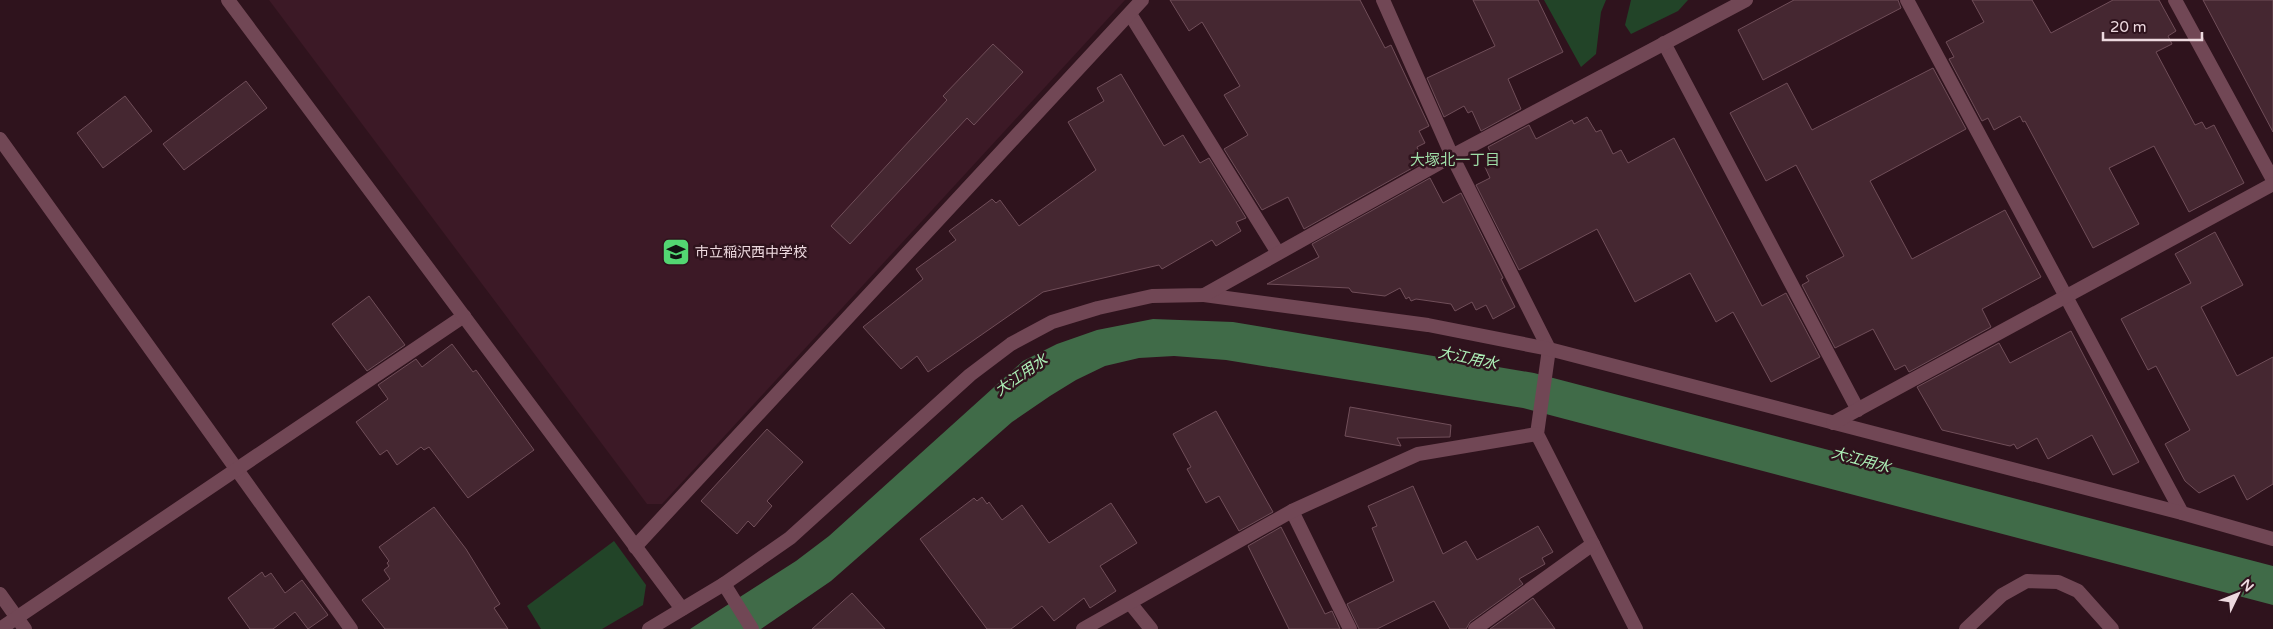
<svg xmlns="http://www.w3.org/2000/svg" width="2273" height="629" font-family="'Varela Round','Noto Sans JP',sans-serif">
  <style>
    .built { fill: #3c1926 }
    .green { fill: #224428 }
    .water { fill: #406b48 }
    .building { fill: #452731; stroke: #704e59 }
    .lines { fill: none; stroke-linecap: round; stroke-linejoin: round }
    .minor { stroke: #714755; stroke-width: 14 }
    .tertiary { stroke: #714755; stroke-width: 14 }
    .labels { text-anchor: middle; stroke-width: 5; stroke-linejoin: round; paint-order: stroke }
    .poi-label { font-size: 14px; fill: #edd9df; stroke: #2f131d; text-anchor: start }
    .neighbourhood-label { font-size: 15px; fill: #9edea7; stroke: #2f131d }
    .water-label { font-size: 15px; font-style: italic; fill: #adf1b7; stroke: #2f131d }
  </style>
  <rect width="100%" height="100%" fill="#2f131d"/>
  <polygon class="built" points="269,0 1125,0 662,504 647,504"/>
  <g class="green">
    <polygon points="1544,0 1606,0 1601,12 1596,54 1581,67"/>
    <polygon points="1631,0 1688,0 1678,11 1631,34 1625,25"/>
    <polygon points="614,541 646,585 643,605 602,629 541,629 527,606"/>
  </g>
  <polygon class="water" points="1153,319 1233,322 1534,373 2273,566 2273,605 1523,408 1226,360 1174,356 1139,358 1105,366 1076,380 1050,396 1012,422 831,581 761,629 690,629 796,561 829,536 1023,361 1057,344 1097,330"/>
  <g class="building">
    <polygon points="1170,0 1360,0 1385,48 1391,45 1429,126 1419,131 1425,143 1417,147 1423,162 1304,229 1288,197 1262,210 1224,149 1248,135 1224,95 1240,86 1202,22 1189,31"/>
    <polygon points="1473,0 1538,0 1563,52 1508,79 1521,109 1481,131 1472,111 1468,113 1464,106 1444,117 1427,78 1495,46"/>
    <polygon points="1794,0 1898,0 1901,8 1763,80 1738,30"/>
    <polygon points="1972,0 2032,0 2051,33 2113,0 2159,0 2176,31 2168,36 2172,44 2156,52 2195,125 2202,122 2206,129 2214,125 2244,183 2189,212 2154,146 2109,168 2139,224 2093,248 2025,121 2023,122 2020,116 1994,130 1988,118 1982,121 1949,59 1954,57 1946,42 1984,22"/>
    <polygon points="2203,0 2273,0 2273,132"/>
    <polygon points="993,44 1023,72 974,125 967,118 850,244 831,226 947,100 943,96"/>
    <polygon points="1933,68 1966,129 1870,181 1912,259 2005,210 2041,277 1982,309 1991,327 1909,372 1905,365 1895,370 1873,329 1835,348 1802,285 1809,281 1806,276 1844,256 1796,165 1766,181 1730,113 1787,83 1812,130"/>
    <polygon points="1121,74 1164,146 1183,135 1200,163 1209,158 1246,218 1236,222 1241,231 1216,246 1212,240 1162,269 1159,265 1043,292 928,372 917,356 901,369 863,327 923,279 916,269 956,240 949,231 992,199 996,203 1000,200 1019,226 1096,170 1068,122 1104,101 1097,88"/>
    <polygon points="246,81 267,108 184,170 163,144"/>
    <polygon points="125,96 152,131 103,168 77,133"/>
    <polygon points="1587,117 1596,132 1601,130 1613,154 1621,150 1628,163 1674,138 1762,306 1786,293 1820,357 1771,382 1733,312 1716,322 1690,273 1635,302 1597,229 1519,270 1476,185 1490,178 1485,167 1495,162 1488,147 1529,125 1536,139 1572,120 1574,124"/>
    <polygon points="1430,178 1443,203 1461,193 1503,278 1501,279 1515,307 1493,319 1486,305 1476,310 1472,302 1455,311 1451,304 1416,299 1411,301 1409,297 1406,299 1400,288 1385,296 1352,292 1349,288 1267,284 1319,257 1312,244"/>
    <polygon points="2215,232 2243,285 2201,307 2237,376 2273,357 2273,484 2247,500 2234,475 2199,493 2185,481 2165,444 2190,430 2156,366 2148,370 2121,319 2191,283 2175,254"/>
    <polygon points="369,296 405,345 367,371 332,324"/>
    <polygon points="2071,331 2139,462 2113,475 2092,435 2048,459 2037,438 2017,449 2014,444 2010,446 1942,430 1917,387 1999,343 2010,363"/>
    <polygon points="452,344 473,372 476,370 534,450 468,498 429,447 424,450 421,447 397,465 387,450 380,455 356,422 388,399 378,385 416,359 422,367"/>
    <polygon points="1350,407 1451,425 1450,437 1397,438 1401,446 1345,436"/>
    <polygon points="1216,411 1273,512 1239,531 1219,496 1206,503 1187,469 1191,467 1173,434"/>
    <polygon points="767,429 803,462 767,501 772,506 754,527 748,521 737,534 701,501"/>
    <polygon points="1413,486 1443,554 1466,541 1477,560 1538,526 1553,552 1542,558 1545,564 1519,579 1523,584 1470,622 1466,629 1450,629 1434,601 1377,629 1359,629 1347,604 1394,581 1372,528 1377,526 1368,506"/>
    <polygon points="982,497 987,504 989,502 1002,520 1022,505 1049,543 1111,503 1137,543 1100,566 1116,591 1090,608 1084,598 1054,621 1042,606 1011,629 987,629 920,539 974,498 977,501"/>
    <polygon points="434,507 466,549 500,604 494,608 508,629 385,629 362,600 390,579 384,570 389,566 387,563 389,561 379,547"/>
    <polygon points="1281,527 1325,614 1332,611 1340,629 1289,629 1248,546"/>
    <polygon points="262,572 265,577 271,573 285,593 302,580 328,615 308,629 295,612 273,629 250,629 228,598"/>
    <polygon points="852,593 885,629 812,629"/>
    <polygon points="1533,598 1555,629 1490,629"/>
  </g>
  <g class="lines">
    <g class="minor">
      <polyline points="1383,0 1452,156 1549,349 1537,434 1636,629"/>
      <polyline points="1907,0 2182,513"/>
      <polyline points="2175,0 2273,180"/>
      <polyline points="1130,14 1278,253"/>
      <polyline points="1664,43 1858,410"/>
      <polyline points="0,139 351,629"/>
      <polyline points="1204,295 1428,325 1549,349 2182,513 2273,539"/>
      <polyline points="1833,423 2273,184"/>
      <polyline points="1292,511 1350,629"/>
      <polyline points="635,547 1142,0"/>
      <polyline points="724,584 752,629"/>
      <polyline points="0,594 25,629"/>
      <polyline points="1130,603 1151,629"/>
      <polyline points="0,629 464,316"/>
      <polyline points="1083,629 1292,511 1418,454 1537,434"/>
      <polyline points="1475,629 1593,544"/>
      <polyline points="1966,629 2002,595 2027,581 2058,582 2078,591 2112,629"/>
    </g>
    <g class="tertiary">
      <polyline points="228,0 682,609"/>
      <polyline points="649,629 724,584 790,538 970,375 1011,344 1052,322 1098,308 1152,296 1204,295 1452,156 1746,0"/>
    </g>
  </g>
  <defs>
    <g id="school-square" transform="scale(1.4375)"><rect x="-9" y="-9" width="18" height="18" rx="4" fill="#53d672" stroke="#2f131d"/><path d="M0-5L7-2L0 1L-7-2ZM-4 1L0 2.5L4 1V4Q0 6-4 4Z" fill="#111"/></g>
  </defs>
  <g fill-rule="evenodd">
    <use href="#school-square" x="676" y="252"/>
  </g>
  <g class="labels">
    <g class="poi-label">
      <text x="695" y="257">市立稲沢西中学校</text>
    </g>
    <g class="neighbourhood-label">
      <text x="1455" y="165">大塚北一丁目</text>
    </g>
    <g class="water-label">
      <text transform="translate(1468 358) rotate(12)" y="5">大江用水</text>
      <text transform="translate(1021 375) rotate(-35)" y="5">大江用水</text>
      <text transform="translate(1861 460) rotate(15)" y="5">大江用水</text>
    </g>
  </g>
  <g transform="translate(2238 594) rotate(47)" stroke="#2f131d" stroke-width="4" paint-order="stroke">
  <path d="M0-4L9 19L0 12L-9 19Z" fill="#edd9df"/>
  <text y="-8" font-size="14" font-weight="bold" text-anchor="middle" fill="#edd9df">N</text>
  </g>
  <path d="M2103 32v8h99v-8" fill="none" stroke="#edd9df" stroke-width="2.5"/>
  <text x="2110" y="32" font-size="15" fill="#edd9df" stroke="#2f131d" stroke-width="4" paint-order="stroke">20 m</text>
</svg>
